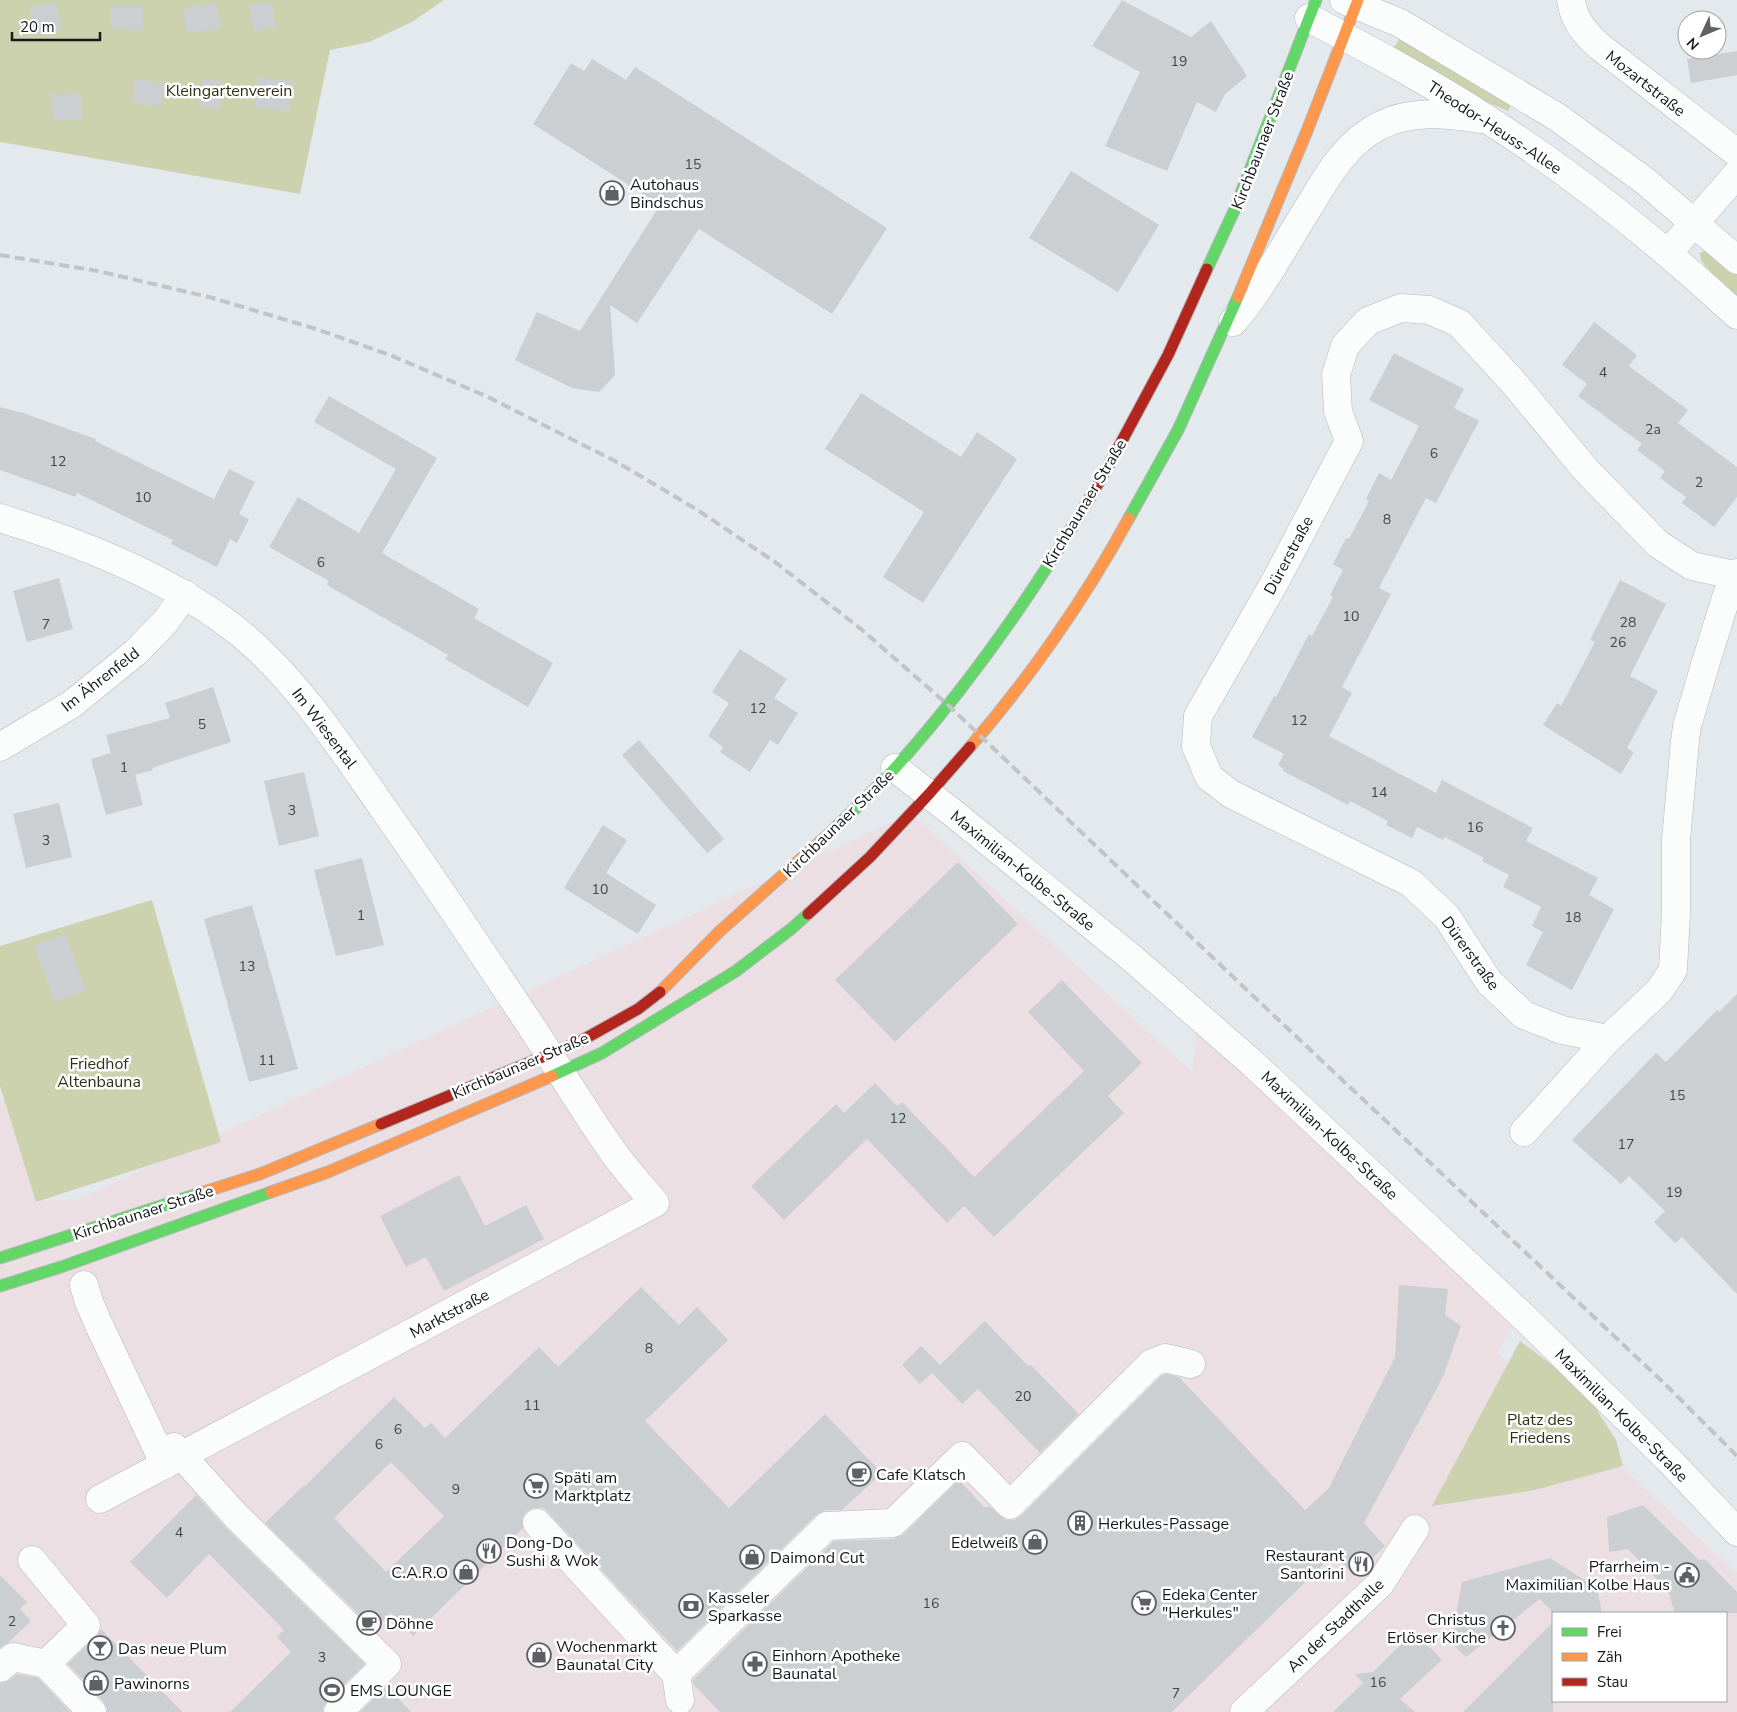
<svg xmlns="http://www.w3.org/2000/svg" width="1737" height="1712" font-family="'Nunito Sans',sans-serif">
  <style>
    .commercial { fill: #ebdfe4; fill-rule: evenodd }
    .green { fill: #ccd1ae }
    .building { fill: #cbcfd2; fill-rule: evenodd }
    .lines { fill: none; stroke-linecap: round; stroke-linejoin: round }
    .street-casing { stroke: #b4b8bc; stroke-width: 29 }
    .fast-casing { stroke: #b4b8bc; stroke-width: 13 }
    .slow-casing { stroke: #b4b8bc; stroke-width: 13 }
    .jam-casing { stroke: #b4b8bc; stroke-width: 13 }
    .street { stroke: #fbfcfc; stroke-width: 28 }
    .fast { stroke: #63d668; stroke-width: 11 }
    .slow { stroke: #ff974d; stroke-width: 11 }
    .jam { stroke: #b3261e; stroke-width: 11 }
    .rail { stroke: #c2c4c5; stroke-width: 4; stroke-dasharray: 10 5; stroke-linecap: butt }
    .labels { text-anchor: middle; stroke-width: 5; stroke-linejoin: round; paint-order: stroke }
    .number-label { font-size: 14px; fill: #424649 }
    .street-label { font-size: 16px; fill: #15181b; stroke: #fff }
    .park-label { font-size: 16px; fill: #2f3011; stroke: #fff }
    .poi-label { font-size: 16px; fill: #15181b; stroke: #fff; text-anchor: start }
  </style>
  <rect width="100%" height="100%" fill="#e4e9ee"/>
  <path class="commercial" d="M 911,813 L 1192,1072 L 1198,1021 L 1517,1318 L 1498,1353 L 1737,1573 L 1737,1712 L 0,1712 L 0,1100 L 4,1099 L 36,1202 L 79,1199 ZM 1553,1613 L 1726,1613 L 1726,1701 L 1553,1701 Z"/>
  <g class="green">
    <polygon points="0,0 444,0 412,22 369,42 330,50 300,194 0,142"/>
    <polygon points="1401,36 1511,105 1508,111 1441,82 1390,54"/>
    <polygon points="1706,250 1737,274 1737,298 1705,266 1701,260 1700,253"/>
    <polygon points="152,900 221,1142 36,1202 0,1086 0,946"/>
    <polygon points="1520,1341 1583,1388 1616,1440 1623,1466 1535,1490 1432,1506"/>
  </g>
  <g class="building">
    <polygon points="1122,0 1191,37 1211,21 1247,76 1225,94 1216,112 1197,102 1167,171 1105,146 1140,72 1092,46"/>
    <polygon points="56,2 62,30 35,35 29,8"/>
    <polygon points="272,2 276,27 254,31 249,6"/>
    <polygon points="216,3 221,28 187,34 183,9"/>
    <polygon points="111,6 143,6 143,30 111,29"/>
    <polygon points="1737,51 1737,75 1691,83 1687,59"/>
    <polygon points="592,59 626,80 635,67 887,228 832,314 699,229 637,323 610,305 615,375 599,392 572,388 515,360 537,312 580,331 660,205 533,124 571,63 584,71"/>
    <polygon points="258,77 293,82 289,111 254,107"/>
    <polygon points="135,79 165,84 161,107 132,103"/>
    <polygon points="202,79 224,82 220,110 198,106"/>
    <polygon points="81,93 82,119 53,121 52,94"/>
    <polygon points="1071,171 1159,225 1118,292 1029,238"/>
    <polygon points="1594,322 1637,355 1629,366 1688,410 1678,423 1737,467 1737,497 1714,527 1682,503 1686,497 1660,478 1665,471 1637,450 1642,444 1578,396 1587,384 1562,365"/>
    <polygon points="1394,353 1464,389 1454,408 1479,421 1436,503 1426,498 1379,588 1391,594 1342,687 1352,693 1329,736 1436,793 1442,780 1533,828 1526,841 1598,878 1589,895 1614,909 1572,990 1526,965 1543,932 1532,926 1541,907 1503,887 1509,875 1482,861 1484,858 1445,837 1443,840 1417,827 1412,838 1386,825 1388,821 1350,801 1348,805 1283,771 1284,769 1278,765 1284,754 1252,737 1274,696 1276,697 1309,634 1312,636 1333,597 1330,595 1343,570 1333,564 1346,538 1349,539 1369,501 1366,499 1379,473 1391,480 1419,426 1369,400"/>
    <polygon points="861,393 961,457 977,432 1017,459 923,603 883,577 924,512 825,449"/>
    <polygon points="329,396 437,458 382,553 479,609 474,618 553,663 528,707 445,659 448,655 327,585 329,581 269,547 298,497 359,533 396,469 314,422"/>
    <polygon points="0,407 23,413 96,439 95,441 214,499 229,469 255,482 239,514 249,519 237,543 230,539 217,567 171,544 173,540 77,493 76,497 0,470"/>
    <polygon points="59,578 73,629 27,642 13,591"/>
    <polygon points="1620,580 1666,604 1630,676 1658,691 1627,748 1634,752 1621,774 1543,725 1557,703 1561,706 1595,642 1590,640"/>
    <polygon points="740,649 787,679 774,698 798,713 778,745 770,740 750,772 720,752 723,747 708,736 729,703 712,692"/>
    <polygon points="213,687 231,742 152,768 153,770 135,775 143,805 106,815 91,759 111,753 106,735 170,718 165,703"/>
    <polygon points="639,740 724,839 707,853 622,755"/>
    <polygon points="304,772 319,836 279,846 264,781"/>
    <polygon points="59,803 72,857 26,868 13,814"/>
    <polygon points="603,825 627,840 606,873 656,905 638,934 564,888"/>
    <polygon points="362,858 384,945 336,956 314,870"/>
    <polygon points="958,862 1018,924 895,1042 835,980"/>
    <polygon points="252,905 298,1069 249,1082 204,919"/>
    <polygon points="66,934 86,991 54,1002 34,946"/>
    <polygon points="1062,980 1142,1063 1108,1096 1124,1113 994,1237 964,1206 947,1223 867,1139 784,1220 751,1186 836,1104 844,1113 875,1083 897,1106 902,1102 974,1177 1084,1071 1028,1012"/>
    <polygon points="1737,994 1737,1294 1682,1237 1675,1243 1654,1222 1665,1211 1629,1176 1621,1184 1572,1140 1656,1053 1666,1062 1717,1010 1719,1012"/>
    <polygon points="459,1175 485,1226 526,1205 544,1239 444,1291 426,1257 406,1267 380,1216"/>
    <polygon points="1399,1285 1448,1289 1445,1315 1461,1326 1443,1377 1364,1523 1385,1546 1354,1576 1334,1554 1172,1712 720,1712 693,1684 693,1680 834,1541 894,1539 903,1535 959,1480 984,1507 990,1507 1005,1520 1014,1520 1021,1516 1161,1376 1166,1374 1179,1377 1305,1510 1329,1488 1395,1357"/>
    <path d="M 641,1287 L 679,1325 L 697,1307 L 728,1340 L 645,1421 L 729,1508 L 825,1414 L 882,1473 L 842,1510 L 826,1510 L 816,1515 L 677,1651 L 544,1508 L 533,1508 L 526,1512 L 522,1519 L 523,1528 L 413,1636 L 391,1613 L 374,1629 L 265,1523 L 303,1486 L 304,1487 L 394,1397 L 425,1428 L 431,1423 L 445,1438 L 539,1347 L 558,1367 ZM 391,1462 L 444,1516 L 386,1572 L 334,1518 Z"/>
    <polygon points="985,1321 1028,1366 1030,1364 1079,1414 1040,1453 978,1389 962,1404 932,1373 920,1384 902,1365 921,1346 940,1365"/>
    <polygon points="196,1495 225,1527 365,1664 327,1701 323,1707 323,1712 230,1712 291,1652 277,1637 284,1630 209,1554 167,1598 130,1562"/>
    <polygon points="1643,1505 1699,1560 1705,1559 1737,1592 1737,1613 1675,1613 1668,1591 1628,1549 1609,1552 1607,1517"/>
    <polygon points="1550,1558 1597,1588 1602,1613 1553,1613 1540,1599 1466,1657 1451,1642 1462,1582"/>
    <polygon points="0,1575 27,1602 20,1609 31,1621 9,1642 0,1648"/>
    <polygon points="1553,1622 1553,1712 1463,1712"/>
    <polygon points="101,1629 182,1712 107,1712 107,1708 103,1701 68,1664 97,1636"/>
    <polygon points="1414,1631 1442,1660 1400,1699 1415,1712 1333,1712 1363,1683 1355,1674 1373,1672"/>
    <polygon points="17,1674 38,1678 70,1712 0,1712 0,1683 10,1680"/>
    <polygon points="387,1686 411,1712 360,1712"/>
  </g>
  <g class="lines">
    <g class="street-casing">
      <g id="street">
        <polyline points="1344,0 1400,23 1557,117 1645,181 1737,260"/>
        <path d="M 1571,0 C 1574,21 1584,32 1599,46 L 1737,153"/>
        <path d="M 1309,18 C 1370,50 1432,83 1490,121 C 1579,178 1660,244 1737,315"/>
        <polyline points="1668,253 1737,174"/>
        <path d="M 1233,322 C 1263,287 1285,244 1310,205 C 1328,175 1346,143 1379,126 C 1410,110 1446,113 1479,119"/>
        <path d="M 0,518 C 82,543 175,580 241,634 C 298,681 341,748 383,808 C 433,879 481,951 529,1023 C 556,1064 581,1106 609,1146 C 622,1166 640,1185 655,1203 L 100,1499"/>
        <polyline points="0,747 72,704 136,652 166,621 185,594"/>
        <polyline points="895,768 953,813 1133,959 1251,1062 1527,1320 1669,1460 1737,1532"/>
        <polyline points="1608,1039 1562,1030 1524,1015 1489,982 1447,917 1411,883 1231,794 1209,777 1196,746 1198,716 1276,580 1349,441 1338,411 1336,375 1345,346 1368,321 1401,308 1429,310 1459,323 1514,383 1585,469 1658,544 1692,566 1734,575"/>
        <polyline points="1524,1132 1608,1039 1659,991 1673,970 1676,913 1676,840 1685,741 1687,726 1705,665 1726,598 1734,575 1737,573"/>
        <polyline points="84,1285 89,1302 99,1325 165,1465"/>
        <polyline points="174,1447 236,1516 387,1664 338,1712"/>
        <polyline points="537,1523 676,1674 680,1700"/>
        <polyline points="32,1560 86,1625 46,1664 92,1712"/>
        <polyline points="0,1668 13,1657 46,1664"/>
        <polyline points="676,1674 827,1526 893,1523 962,1456 1010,1505 1152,1363 1165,1358 1191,1364"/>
        <polyline points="1244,1712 1380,1584 1415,1529"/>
      </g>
    </g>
    <g class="fast-casing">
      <g id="fast">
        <polyline points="1207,269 1234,211 1316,0"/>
        <polyline points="1129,518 1178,430 1238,297"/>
        <path d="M 831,832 C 853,811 875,790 896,767 C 969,685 1033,594 1089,499"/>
        <polyline points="552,1076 602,1053 736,971 791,929 808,914"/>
        <polyline points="0,1258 204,1192"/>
        <polyline points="0,1286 61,1267 271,1192"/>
      </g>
    </g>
    <g class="slow-casing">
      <g id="slow">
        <polyline points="1238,297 1307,131 1358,0"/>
        <path d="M 970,747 C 1029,679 1086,597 1129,518"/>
        <polyline points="660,992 719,932 831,832"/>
        <polyline points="204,1192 260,1174 381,1124"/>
        <polyline points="271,1192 328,1172 552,1076"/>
      </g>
    </g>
    <g class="jam-casing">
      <g id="jam">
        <polyline points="1089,499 1109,465 1168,355 1207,269"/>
        <polyline points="808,914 870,857 929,794 970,747"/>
        <polyline points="381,1124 579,1042 638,1009 660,992"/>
      </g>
    </g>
    <use href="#street" class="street"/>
    <use href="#fast" class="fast"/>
    <use href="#slow" class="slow"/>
    <use href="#jam" class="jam"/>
    <polyline class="rail" points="0,255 98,271 213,298 316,329 390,355 486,396 615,461 696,509 775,562 861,629 948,705 1250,993 1665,1384 1737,1456"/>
  </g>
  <defs>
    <g id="shop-ring" transform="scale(1.25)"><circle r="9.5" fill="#fff" stroke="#5d6165" stroke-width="1.5"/><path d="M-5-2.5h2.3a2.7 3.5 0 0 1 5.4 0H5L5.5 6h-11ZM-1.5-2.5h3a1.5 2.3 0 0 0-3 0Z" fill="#5d6165"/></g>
    <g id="cafe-ring" transform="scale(1.25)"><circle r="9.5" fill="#fff" stroke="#5d6165" stroke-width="1.5"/><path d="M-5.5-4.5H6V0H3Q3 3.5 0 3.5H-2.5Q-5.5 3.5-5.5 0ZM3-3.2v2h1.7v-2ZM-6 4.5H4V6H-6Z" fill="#5d6165"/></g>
    <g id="supermarket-ring" transform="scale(1.25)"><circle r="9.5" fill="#fff" stroke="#5d6165" stroke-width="1.5"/><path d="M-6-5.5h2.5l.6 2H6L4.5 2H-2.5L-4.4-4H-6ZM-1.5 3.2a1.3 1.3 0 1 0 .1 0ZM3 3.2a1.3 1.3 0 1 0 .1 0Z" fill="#5d6165"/></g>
    <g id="building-ring" transform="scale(1.25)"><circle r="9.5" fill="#fff" stroke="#5d6165" stroke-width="1.5"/><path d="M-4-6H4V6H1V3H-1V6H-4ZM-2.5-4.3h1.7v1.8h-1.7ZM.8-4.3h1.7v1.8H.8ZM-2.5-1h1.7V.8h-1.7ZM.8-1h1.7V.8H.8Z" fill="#5d6165"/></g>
    <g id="restaurant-ring" transform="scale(1.25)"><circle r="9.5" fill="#fff" stroke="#5d6165" stroke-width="1.5"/><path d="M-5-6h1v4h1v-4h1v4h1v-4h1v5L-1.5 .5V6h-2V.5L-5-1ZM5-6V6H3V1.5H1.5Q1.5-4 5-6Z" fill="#5d6165"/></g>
    <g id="civic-ring" transform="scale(1.25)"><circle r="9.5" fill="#fff" stroke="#5d6165" stroke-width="1.5"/><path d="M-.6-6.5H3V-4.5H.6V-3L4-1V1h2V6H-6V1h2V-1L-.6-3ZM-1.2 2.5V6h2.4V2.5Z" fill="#5d6165"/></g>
    <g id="bank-ring" transform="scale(1.25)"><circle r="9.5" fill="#fff" stroke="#5d6165" stroke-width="1.5"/><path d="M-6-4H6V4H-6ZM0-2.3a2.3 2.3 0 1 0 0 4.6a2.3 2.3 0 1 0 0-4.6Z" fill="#5d6165"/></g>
    <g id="church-ring" transform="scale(1.25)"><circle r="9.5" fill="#fff" stroke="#5d6165" stroke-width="1.5"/><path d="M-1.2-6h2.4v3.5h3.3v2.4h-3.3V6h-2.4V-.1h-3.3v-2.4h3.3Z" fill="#5d6165"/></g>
    <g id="bar-ring" transform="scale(1.25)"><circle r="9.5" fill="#fff" stroke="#5d6165" stroke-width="1.5"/><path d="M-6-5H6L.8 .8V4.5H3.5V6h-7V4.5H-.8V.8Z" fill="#5d6165"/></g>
    <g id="pharmacy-ring" transform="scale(1.25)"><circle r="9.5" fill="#fff" stroke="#5d6165" stroke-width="1.5"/><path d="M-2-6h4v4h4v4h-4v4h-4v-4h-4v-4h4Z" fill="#5d6165"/></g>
    <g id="stadium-ring" transform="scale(1.25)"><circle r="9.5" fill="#fff" stroke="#5d6165" stroke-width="1.5"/><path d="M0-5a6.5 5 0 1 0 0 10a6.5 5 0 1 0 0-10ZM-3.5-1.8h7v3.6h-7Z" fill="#5d6165"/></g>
  </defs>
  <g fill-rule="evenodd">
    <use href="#shop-ring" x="612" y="193"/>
    <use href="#cafe-ring" x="859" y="1474"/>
    <use href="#supermarket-ring" x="536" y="1486"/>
    <use href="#building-ring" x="1080" y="1523"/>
    <use href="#shop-ring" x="1035" y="1542"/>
    <use href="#restaurant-ring" x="489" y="1551"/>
    <use href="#shop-ring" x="752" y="1557"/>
    <use href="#restaurant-ring" x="1361" y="1564"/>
    <use href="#shop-ring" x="466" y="1572"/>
    <use href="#civic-ring" x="1687" y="1575"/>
    <use href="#supermarket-ring" x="1144" y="1603"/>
    <use href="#bank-ring" x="691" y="1606"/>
    <use href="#cafe-ring" x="369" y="1623"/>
    <use href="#church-ring" x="1503" y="1628"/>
    <use href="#bar-ring" x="100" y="1648"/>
    <use href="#shop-ring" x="539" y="1655"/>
    <use href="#pharmacy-ring" x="755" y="1664"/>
    <use href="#shop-ring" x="96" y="1683"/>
    <use href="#stadium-ring" x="332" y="1690"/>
  </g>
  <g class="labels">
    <g class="number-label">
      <text x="1179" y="66">19</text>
      <text x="693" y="169">15</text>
      <text x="1603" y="377">4</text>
      <text x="1653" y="434">2a</text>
      <text x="1434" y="458">6</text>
      <text x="58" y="466">12</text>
      <text x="1699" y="487">2</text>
      <text x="143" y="502">10</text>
      <text x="1387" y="524">8</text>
      <text x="321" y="567">6</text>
      <text x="1351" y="621">10</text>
      <text x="1628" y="627">28</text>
      <text x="46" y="629">7</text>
      <text x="1618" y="647">26</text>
      <text x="758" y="713">12</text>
      <text x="1299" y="725">12</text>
      <text x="202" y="729">5</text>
      <text x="124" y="772">1</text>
      <text x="1379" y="797">14</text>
      <text x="292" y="815">3</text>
      <text x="1475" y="832">16</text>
      <text x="46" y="845">3</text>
      <text x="600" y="894">10</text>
      <text x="361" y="920">1</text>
      <text x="1573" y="922">18</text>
      <text x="247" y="971">13</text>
      <text x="267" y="1065">11</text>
      <text x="1677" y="1100">15</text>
      <text x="898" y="1123">12</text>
      <text x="1626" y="1149">17</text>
      <text x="1674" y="1197">19</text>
      <text x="649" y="1353">8</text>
      <text x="1023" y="1401">20</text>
      <text x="532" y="1410">11</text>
      <text x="398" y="1434">6</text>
      <text x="379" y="1449">6</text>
      <text x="456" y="1494">9</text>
      <text x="179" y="1537">4</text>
      <text x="931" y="1608">16</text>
      <text x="12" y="1626">2</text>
      <text x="322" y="1662">3</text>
      <text x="1378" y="1687">16</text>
      <text x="1176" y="1698">7</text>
    </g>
    <g class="street-label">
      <text transform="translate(1646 83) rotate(38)" y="6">Mozartstraße</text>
      <text transform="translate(1495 127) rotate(33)" y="6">Theodor-Heuss-Allee</text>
      <text transform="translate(1262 140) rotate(-69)" y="6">Kirchbaunaer Straße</text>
      <text transform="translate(1084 503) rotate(-59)" y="6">Kirchbaunaer Straße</text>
      <text transform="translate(1288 555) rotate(-62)" y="6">Dürerstraße</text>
      <text transform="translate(100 679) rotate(-38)" y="6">Im Ährenfeld</text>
      <text transform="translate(325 728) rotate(53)" y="6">Im Wiesental</text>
      <text transform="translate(838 823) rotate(-44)" y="6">Kirchbaunaer Straße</text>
      <text transform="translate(1023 870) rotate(39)" y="6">Maximilian-Kolbe-Straße</text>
      <text transform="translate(1471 953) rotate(54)" y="6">Dürerstraße</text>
      <text transform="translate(520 1065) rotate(-23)" y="6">Kirchbaunaer Straße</text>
      <text transform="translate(1330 1135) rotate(43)" y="6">Maximilian-Kolbe-Straße</text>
      <text transform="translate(143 1212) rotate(-18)" y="6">Kirchbaunaer Straße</text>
      <text transform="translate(449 1313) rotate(-28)" y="6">Marktstraße</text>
      <text transform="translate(1622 1415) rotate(45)" y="6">Maximilian-Kolbe-Straße</text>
      <text transform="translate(1335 1625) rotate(-44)" y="6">An der Stadthalle</text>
    </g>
    <g class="park-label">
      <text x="229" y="96">Kleingartenverein</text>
      <text x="99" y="1069">Friedhof<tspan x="99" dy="18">Altenbauna</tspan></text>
      <text x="1540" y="1425">Platz des<tspan x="1540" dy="18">Friedens</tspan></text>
    </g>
    <g class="poi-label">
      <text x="630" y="190">Autohaus<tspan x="630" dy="18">Bindschus</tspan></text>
      <text x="876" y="1480">Cafe Klatsch</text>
      <text x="554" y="1483">Späti am<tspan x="554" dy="18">Marktplatz</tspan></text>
      <text x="1098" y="1529">Herkules-Passage</text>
      <text x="506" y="1548">Dong-Do<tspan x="506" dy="18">Sushi &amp; Wok</tspan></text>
      <text x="1018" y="1548" text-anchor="end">Edelweiß</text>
      <text x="1344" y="1561" text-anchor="end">Restaurant<tspan x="1344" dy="18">Santorini</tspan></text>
      <text x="770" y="1563">Daimond Cut</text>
      <text x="1670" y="1572" text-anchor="end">Pfarrheim -<tspan x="1670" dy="18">Maximilian Kolbe Haus</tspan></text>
      <text x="448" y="1578" text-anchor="end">C.A.R.O</text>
      <text x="1162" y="1600">Edeka Center<tspan x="1162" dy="18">"Herkules"</tspan></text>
      <text x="708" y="1603">Kasseler<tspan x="708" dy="18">Sparkasse</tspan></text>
      <text x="1486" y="1625" text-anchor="end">Christus<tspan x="1486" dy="18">Erlöser Kirche</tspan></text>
      <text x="386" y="1629">Döhne</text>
      <text x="556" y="1652">Wochenmarkt<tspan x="556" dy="18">Baunatal City</tspan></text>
      <text x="118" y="1654">Das neue Plum</text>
      <text x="772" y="1661">Einhorn Apotheke<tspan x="772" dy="18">Baunatal</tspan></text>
      <text x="114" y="1689">Pawinorns</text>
      <text x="350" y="1696">EMS LOUNGE</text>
    </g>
  </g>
  <rect x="1552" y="1612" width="175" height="90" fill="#ffffff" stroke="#a1a3a4"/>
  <rect x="1562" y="1628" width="25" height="8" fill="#63d668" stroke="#a1a3a4"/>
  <text x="1597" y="1637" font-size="15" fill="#15181b">Frei</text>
  <rect x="1562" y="1653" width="25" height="8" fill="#ff974d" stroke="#a1a3a4"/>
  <text x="1597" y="1662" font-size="15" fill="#15181b">Zäh</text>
  <rect x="1562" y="1678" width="25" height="8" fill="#b3261e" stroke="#a1a3a4"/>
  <text x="1597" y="1687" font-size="15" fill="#15181b">Stau</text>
  <g transform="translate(1702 35) rotate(226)"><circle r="24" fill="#ffffff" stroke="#a1a3a4"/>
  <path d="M0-4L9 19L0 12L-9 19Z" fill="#5d6165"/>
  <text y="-8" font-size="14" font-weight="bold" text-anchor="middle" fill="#15181b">N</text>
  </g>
  <path d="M12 32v8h88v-8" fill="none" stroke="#15181b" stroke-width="2.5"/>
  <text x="20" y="32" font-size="15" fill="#15181b" stroke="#ffffff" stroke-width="4" paint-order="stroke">20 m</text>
</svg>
